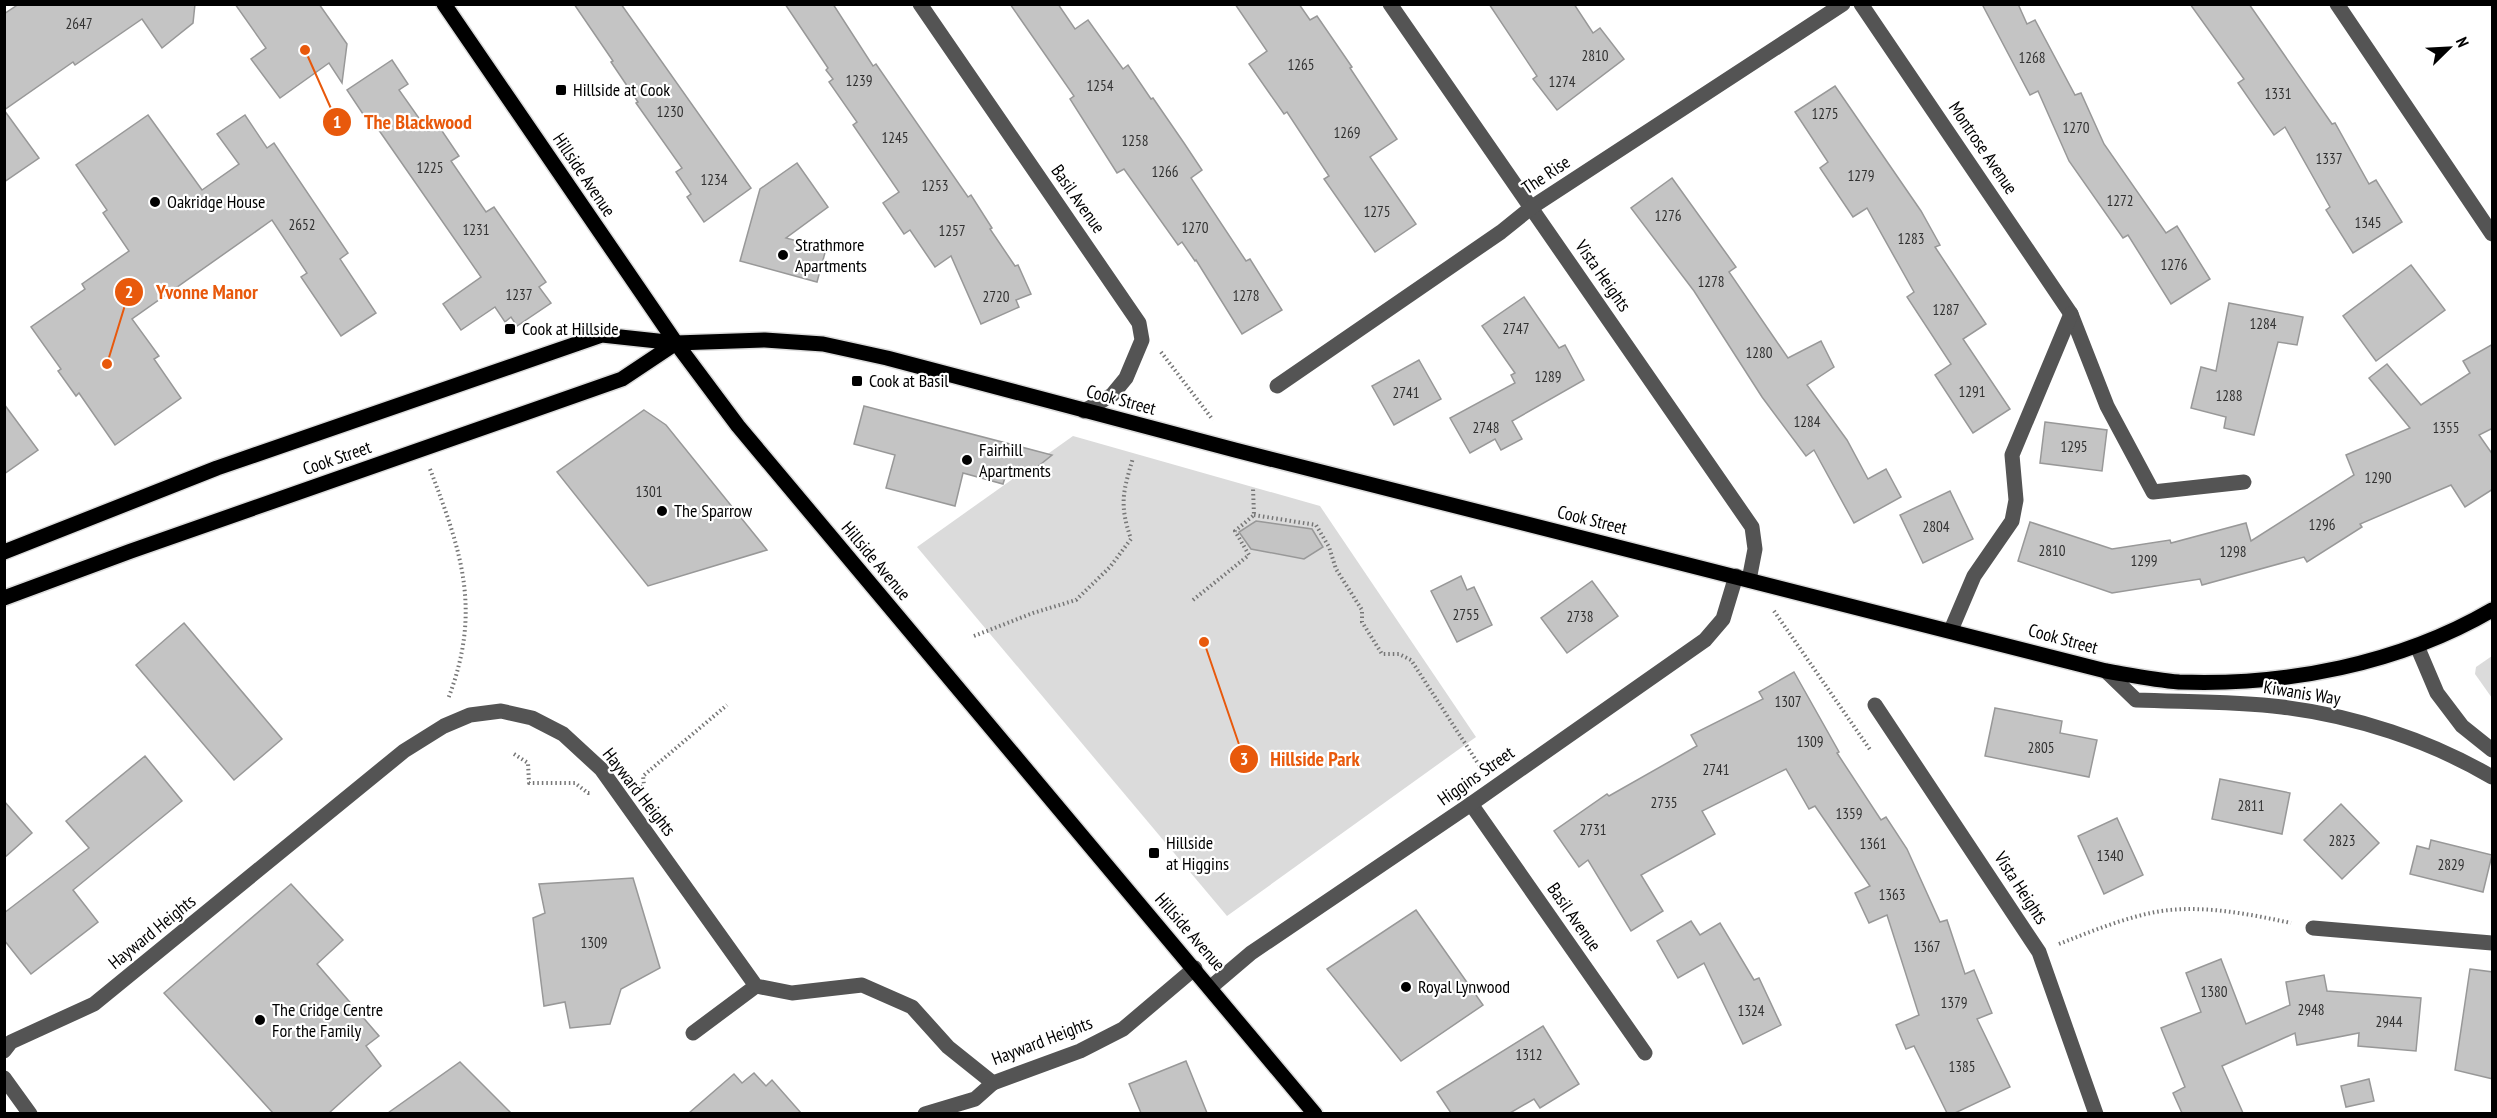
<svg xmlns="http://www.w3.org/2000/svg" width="2497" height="1118" font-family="'PT Sans Narrow',sans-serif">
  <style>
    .green { fill: #dbdbdb }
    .building { fill: #c4c4c4; stroke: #989898; stroke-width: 1.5 }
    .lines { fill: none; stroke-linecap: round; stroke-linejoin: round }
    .major-casing { stroke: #dbdbdb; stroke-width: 18 }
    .path { stroke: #767676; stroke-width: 4; stroke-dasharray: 1.5 3; stroke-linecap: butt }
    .minor { stroke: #545454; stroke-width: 15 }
    .major { stroke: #000; stroke-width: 15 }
    .poi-dot { fill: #000; stroke: #fff; stroke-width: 2 }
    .labels { text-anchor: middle; stroke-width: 4.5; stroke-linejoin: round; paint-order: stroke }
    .number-label { font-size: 15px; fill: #313131 }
    .poi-label { font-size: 18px; fill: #000; stroke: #fff; text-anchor: start }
    .street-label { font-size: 18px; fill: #000; stroke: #fff }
    .leader { fill: none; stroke: #e8590c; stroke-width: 2 }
    .callout-dot { fill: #e8590c; stroke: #fff; stroke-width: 2 }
    .mark-label { font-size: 18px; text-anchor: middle; font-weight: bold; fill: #fff }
    .callout-label { font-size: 20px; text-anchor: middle; font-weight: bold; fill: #e8590c; stroke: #fff; stroke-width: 4.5; stroke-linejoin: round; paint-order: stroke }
  </style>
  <rect width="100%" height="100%" fill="#fff"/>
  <g class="green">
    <polygon points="1073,436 1320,506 1476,737 1227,916 917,547"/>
    <polygon points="2492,656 2492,698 2475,674 2476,667"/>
  </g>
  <g class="building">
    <polygon points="19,4 195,4 193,23 162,48 142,19 75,65 73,62 4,110 4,14"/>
    <polygon points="235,4 319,4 347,44 342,83 329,63 280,98 251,59 266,48"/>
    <polygon points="574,4 621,4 751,188 704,222 687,197 691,194 676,172 682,168 636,103 638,102 611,62 613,61"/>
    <polygon points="785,4 833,4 873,66 876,64 968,197 971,195 992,228 990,229 1015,266 1018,265 1031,294 1016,300 1019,307 981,324 951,256 935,267 910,230 904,234 883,203 899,192 853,125 857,122 829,82 833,79 826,70 828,68"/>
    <polygon points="1010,4 1058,4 1075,29 1088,20 1123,69 1128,65 1151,99 1153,98 1184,143 1202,170 1191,178 1246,261 1250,259 1282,310 1242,334 1196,260 1195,261 1182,242 1178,245 1124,169 1117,173 1070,99 1074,96"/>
    <polygon points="1235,4 1299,4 1310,20 1317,16 1352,67 1350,68 1397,139 1370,157 1416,224 1375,252 1324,179 1329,176 1287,112 1284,114 1249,64 1267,51"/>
    <polygon points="1489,4 1574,4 1593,33 1600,28 1624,59 1557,110 1533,79 1537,76"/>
    <polygon points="1982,4 2018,4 2027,24 2035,20 2075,95 2081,93 2104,144 2166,233 2177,226 2210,279 2171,304 2128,235 2123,238 2069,161 2038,91 2030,95"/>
    <polygon points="2190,4 2249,4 2332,124 2335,123 2369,184 2376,180 2402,222 2353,253 2326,210 2330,207 2285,127 2274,135 2238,83 2244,79"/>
    <polygon points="392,60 408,84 399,90 428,131 438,125 459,156 451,161 486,212 494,207 546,282 539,287 551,303 517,326 511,317 505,322 495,307 461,330 443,304 481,277 376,126 373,129 347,90"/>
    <polygon points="1835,86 1921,211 1940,245 1935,247 1986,324 1963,339 2010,409 1973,433 1935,375 1951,364 1907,297 1914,292 1867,208 1853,217 1820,168 1828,162 1795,112"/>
    <polygon points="4,110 39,158 4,182"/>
    <polygon points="148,115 202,190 239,164 217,134 245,115 267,148 274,143 348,253 340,259 376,313 341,336 301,277 307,273 272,220 132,319 159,356 154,359 181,398 115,445 79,393 76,396 58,371 61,369 31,327 85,289 82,284 129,251 103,213 107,210 76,165"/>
    <polygon points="797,163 828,207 786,238 826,249 817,282 740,261 760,189"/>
    <polygon points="1672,178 1736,267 1729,272 1788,358 1821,341 1834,367 1807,385 1847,440 1868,479 1886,469 1901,497 1854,523 1814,450 1806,456 1762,397 1694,291 1631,208"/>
    <polygon points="2411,265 2445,310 2376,361 2343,316"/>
    <polygon points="1524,297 1559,348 1565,345 1584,380 1512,421 1522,439 1501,450 1495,439 1470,453 1450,418 1515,383 1511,375 1515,373 1482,326"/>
    <polygon points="2229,303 2303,317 2297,345 2278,342 2254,435 2224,428 2226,417 2191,408 2201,367 2216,371"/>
    <polygon points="2493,344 2493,428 2479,435 2493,455 2493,489 2465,507 2451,485 2360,524 2362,527 2307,562 2304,557 2202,585 2200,579 2112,593 2018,561 2030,522 2112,549 2170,540 2171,543 2246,523 2251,541 2354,475 2346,455 2410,428 2369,378 2387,364 2421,405 2470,373 2463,361"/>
    <polygon points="1419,360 1441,399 1394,425 1372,386"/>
    <polygon points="4,404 38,450 4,474"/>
    <polygon points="864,406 1052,455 1026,476 1007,471 1003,484 963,473 955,506 886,488 895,455 854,444"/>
    <polygon points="644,410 666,425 767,550 648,586 557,472"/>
    <polygon points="2045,422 2107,430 2102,471 2040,463"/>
    <polygon points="1950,491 1973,539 1923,563 1900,515"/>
    <polygon points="1256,521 1312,529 1323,547 1304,559 1251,549 1239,532"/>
    <polygon points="1461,576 1467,590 1474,587 1492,625 1457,642 1431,591"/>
    <polygon points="1592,581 1618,616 1567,653 1541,618"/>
    <polygon points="184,623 282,739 234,780 136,665"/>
    <polygon points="1794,672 1839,752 1837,753 1881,820 1886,817 1907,849 1940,922 1947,920 1965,974 1974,970 1992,1013 1977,1019 2010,1087 1955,1113 1947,1113 1914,1046 1906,1049 1896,1025 1919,1015 1887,915 1869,923 1855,893 1870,886 1815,806 1809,809 1786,769 1702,811 1715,834 1641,875 1663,911 1631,931 1588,860 1579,867 1554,831 1607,794 1609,796 1697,746 1691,735 1763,699 1759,692"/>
    <polygon points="1995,708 2062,721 2060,733 2097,740 2089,777 1985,756"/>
    <polygon points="145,756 182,801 73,890 98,922 31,974 4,940 4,913 89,848 66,821"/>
    <polygon points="2220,779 2290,793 2282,834 2212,819"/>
    <polygon points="4,801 32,833 4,858"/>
    <polygon points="2341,804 2379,843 2342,879 2304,840"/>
    <polygon points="2117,818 2143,875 2104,894 2078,836"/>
    <polygon points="2431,840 2492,855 2483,892 2410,874 2417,846 2429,849"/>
    <polygon points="633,878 660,968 621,989 610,1024 570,1028 565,1002 544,1006 533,918 545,913 539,884"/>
    <polygon points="291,884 343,940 317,964 379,1036 366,1046 381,1066 329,1113 273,1113 164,993"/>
    <polygon points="1416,910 1483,1005 1401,1061 1327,969"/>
    <polygon points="1691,921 1700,935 1720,923 1754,980 1759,978 1781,1025 1743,1044 1704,963 1678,978 1657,941"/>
    <polygon points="2221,959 2246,1024 2290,1005 2286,982 2324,975 2327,991 2421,998 2416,1051 2358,1046 2359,1033 2297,1045 2295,1033 2222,1066 2243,1113 2182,1113 2173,1093 2185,1087 2161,1028 2201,1012 2186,973"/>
    <polygon points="2470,969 2493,972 2493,1079 2455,1070"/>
    <polygon points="1543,1026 1579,1084 1540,1108 1534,1099 1510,1113 1451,1113 1437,1092"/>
    <polygon points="1186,1061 1207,1113 1141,1113 1129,1084"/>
    <polygon points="460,1062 511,1113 388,1113"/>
    <polygon points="754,1073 766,1086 772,1080 801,1113 689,1113 734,1074 742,1083"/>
    <polygon points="2369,1079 2374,1101 2346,1107 2341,1086"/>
  </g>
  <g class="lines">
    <g class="major-casing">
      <g id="major">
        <polyline points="444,4 676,343 738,426 1315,1114"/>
        <path d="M 4,552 L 217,468 L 602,335 L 676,343 L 765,340 L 823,344 L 887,358 L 1235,450 L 2106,671 C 2130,675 2155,680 2179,682 C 2286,686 2399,664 2492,610"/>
        <polyline points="4,598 131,551 622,379 676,343"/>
      </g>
    </g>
    <g class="path">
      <polyline points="1161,352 1213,420"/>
      <path d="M 430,469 C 462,553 482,611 448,699"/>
      <polyline points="1254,515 1316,525 1329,547 1336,569 1362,610 1362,622 1382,654 1399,654 1411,660 1483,771"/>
      <polyline points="1193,600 1249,555 1235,531 1254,515 1253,488"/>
      <polyline points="1774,611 1871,751"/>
      <path d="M 974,636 L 1033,613 L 1076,600 L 1110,567 L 1131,539 C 1119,504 1123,492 1133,458"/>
      <polyline points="514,754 528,763 529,783 575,783 588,793 590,793"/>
      <polyline points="642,787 644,785 643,776 727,705"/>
      <path d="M 2059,944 C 2092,931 2126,917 2161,911 C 2205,905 2249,914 2291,923"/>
    </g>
    <g class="minor">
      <polyline points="920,4 1139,323 1142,340 1126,378 1112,395 1084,411"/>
      <polyline points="1390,4 1752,527 1755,549 1749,580"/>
      <polyline points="1861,4 2071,314 2107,406 2153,492 2244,482"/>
      <polyline points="2337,4 2492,234"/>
      <polyline points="1277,386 1501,232 1532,207 1843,4"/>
      <polyline points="1951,630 1974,576 2012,521 2016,500 2012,455 2071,314"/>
      <polyline points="2417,646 2437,693 2462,726 2492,750"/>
      <path d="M 2106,671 L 2136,700 C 2184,702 2234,701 2282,707 C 2355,716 2429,740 2492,777"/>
      <polyline points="1875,705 2039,952 2096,1114"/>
      <polyline points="1471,804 1645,1053"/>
      <polyline points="2313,928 2492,943"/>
      <polyline points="1211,987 1251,953 1471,804 1705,640 1723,619 1736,576"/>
      <polyline points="693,1033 756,986"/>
      <polyline points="4,1051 11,1042 94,1004 404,751 444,726 470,715 501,711 532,718 563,734 601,769 756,986 792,993 862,985 912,1007 948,1047 993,1083"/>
      <polyline points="4,1078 30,1114"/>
      <polyline points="925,1114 975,1099 993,1083 1080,1051 1123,1029 1195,968"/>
    </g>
    <use href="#major" class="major"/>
  </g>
  <g class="poi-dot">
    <rect x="555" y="84" width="12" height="12" rx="3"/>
    <circle cx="155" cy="202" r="6"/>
    <circle cx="783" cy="255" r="6"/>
    <rect x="504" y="323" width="12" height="12" rx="3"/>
    <rect x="851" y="375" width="12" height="12" rx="3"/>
    <circle cx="967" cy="460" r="6"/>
    <circle cx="662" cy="511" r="6"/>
    <rect x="1148" y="847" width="12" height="12" rx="3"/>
    <circle cx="1406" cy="987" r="6"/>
    <circle cx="260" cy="1020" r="6"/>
  </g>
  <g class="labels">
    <g class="number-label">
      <text x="79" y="29">2647</text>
      <text x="1595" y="61">2810</text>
      <text x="2032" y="63">1268</text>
      <text x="1301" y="70">1265</text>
      <text x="859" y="86">1239</text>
      <text x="1562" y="87">1274</text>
      <text x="1100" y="91">1254</text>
      <text x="2278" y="99">1331</text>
      <text x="670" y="117">1230</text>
      <text x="1825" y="119">1275</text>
      <text x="2076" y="133">1270</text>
      <text x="1347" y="138">1269</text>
      <text x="895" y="143">1245</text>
      <text x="1135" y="146">1258</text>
      <text x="2329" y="164">1337</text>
      <text x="430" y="173">1225</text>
      <text x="1165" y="177">1266</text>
      <text x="1861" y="181">1279</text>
      <text x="714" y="185">1234</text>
      <text x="935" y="191">1253</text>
      <text x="2120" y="206">1272</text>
      <text x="1377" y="217">1275</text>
      <text x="1668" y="221">1276</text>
      <text x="2368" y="228">1345</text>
      <text x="302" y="230">2652</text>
      <text x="1195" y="233">1270</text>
      <text x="476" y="235">1231</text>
      <text x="952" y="236">1257</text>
      <text x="1911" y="244">1283</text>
      <text x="2174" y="270">1276</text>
      <text x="1711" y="287">1278</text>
      <text x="519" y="300">1237</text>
      <text x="1246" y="301">1278</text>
      <text x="996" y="302">2720</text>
      <text x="1946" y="315">1287</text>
      <text x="2263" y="329">1284</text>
      <text x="1516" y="334">2747</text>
      <text x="1759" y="358">1280</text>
      <text x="1548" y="382">1289</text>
      <text x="1972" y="397">1291</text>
      <text x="1406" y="398">2741</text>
      <text x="2229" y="401">1288</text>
      <text x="1807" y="427">1284</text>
      <text x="1486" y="433">2748</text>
      <text x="2446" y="433">1355</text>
      <text x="2074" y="452">1295</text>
      <text x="2378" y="483">1290</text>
      <text x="649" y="497">1301</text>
      <text x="2322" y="530">1296</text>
      <text x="1936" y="532">2804</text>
      <text x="2052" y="556">2810</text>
      <text x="2233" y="557">1298</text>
      <text x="2144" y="566">1299</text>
      <text x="1466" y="620">2755</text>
      <text x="1580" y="622">2738</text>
      <text x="1788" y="707">1307</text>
      <text x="1810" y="747">1309</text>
      <text x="2041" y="753">2805</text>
      <text x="1716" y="775">2741</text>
      <text x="1664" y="808">2735</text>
      <text x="2251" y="811">2811</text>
      <text x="1849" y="819">1359</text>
      <text x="1593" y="835">2731</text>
      <text x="2342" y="846">2823</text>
      <text x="1873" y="849">1361</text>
      <text x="2110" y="861">1340</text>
      <text x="2451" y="870">2829</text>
      <text x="1892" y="900">1363</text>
      <text x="594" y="948">1309</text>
      <text x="1927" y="952">1367</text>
      <text x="2214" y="997">1380</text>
      <text x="1954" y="1008">1379</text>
      <text x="2311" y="1015">2948</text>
      <text x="1751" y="1016">1324</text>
      <text x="2389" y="1027">2944</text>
      <text x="1529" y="1060">1312</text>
      <text x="1962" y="1072">1385</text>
    </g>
    <g class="poi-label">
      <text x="573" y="96">Hillside at Cook</text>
      <text x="167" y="208">Oakridge House</text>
      <text x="795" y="251">Strathmore<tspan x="795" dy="21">Apartments</tspan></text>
      <text x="522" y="335">Cook at Hillside</text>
      <text x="869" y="387">Cook at Basil</text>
      <text x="979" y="456">Fairhill<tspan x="979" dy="21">Apartments</tspan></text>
      <text x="674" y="517">The Sparrow</text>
      <text x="1166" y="849">Hillside<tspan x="1166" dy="21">at Higgins</tspan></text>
      <text x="1418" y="993">Royal Lynwood</text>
      <text x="272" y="1016">The Cridge Centre<tspan x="272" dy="21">For the Family</tspan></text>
    </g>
    <g class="street-label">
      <text transform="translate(1983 148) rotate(56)" y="6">Montrose Avenue</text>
      <text transform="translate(584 175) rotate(56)" y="6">Hillside Avenue</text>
      <text transform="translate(1546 175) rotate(-34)" y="6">The Rise</text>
      <text transform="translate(1078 199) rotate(55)" y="6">Basil Avenue</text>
      <text transform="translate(1603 276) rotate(55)" y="6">Vista Heights</text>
      <text transform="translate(1121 400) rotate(15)" y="6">Cook Street</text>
      <text transform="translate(337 458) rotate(-19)" y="6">Cook Street</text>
      <text transform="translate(1592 520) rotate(14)" y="6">Cook Street</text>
      <text transform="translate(876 561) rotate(50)" y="6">Hillside Avenue</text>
      <text transform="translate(2063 639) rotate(15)" y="6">Cook Street</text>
      <text transform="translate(2302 693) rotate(9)" y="6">Kiwanis Way</text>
      <text transform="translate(1476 776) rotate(-35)" y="6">Higgins Street</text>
      <text transform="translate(639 792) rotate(52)" y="6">Hayward Heights</text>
      <text transform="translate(2021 888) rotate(57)" y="6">Vista Heights</text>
      <text transform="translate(1574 917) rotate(55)" y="6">Basil Avenue</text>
      <text transform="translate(152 932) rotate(-39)" y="6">Hayward Heights</text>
      <text transform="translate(1190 932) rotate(49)" y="6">Hillside Avenue</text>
      <text transform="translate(1042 1041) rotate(-21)" y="6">Hayward Heights</text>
    </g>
  </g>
  <path class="leader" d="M305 50L337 122M107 364L129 292M1204 642L1244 759"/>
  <g class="callout-dot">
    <circle cx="305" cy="50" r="6"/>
    <circle cx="107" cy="364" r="6"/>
    <circle cx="1204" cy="642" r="6"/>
    <circle cx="337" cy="122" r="15"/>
    <circle cx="129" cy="292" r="15"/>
    <circle cx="1244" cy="759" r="15"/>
  </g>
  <g class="mark-label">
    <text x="337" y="128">1</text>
    <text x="129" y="298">2</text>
    <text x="1244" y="765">3</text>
  </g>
  <g class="callout-label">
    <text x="418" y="129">The Blackwood</text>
    <text x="207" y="299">Yvonne Manor</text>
    <text x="1315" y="766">Hillside Park</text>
  </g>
  <rect width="2497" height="1118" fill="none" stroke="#000000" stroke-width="12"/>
  <g transform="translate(2449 48) rotate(66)" stroke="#ffffff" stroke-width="4.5" paint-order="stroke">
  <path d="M0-4.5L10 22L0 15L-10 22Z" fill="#000000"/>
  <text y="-9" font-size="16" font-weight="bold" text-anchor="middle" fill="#000000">N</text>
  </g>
</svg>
